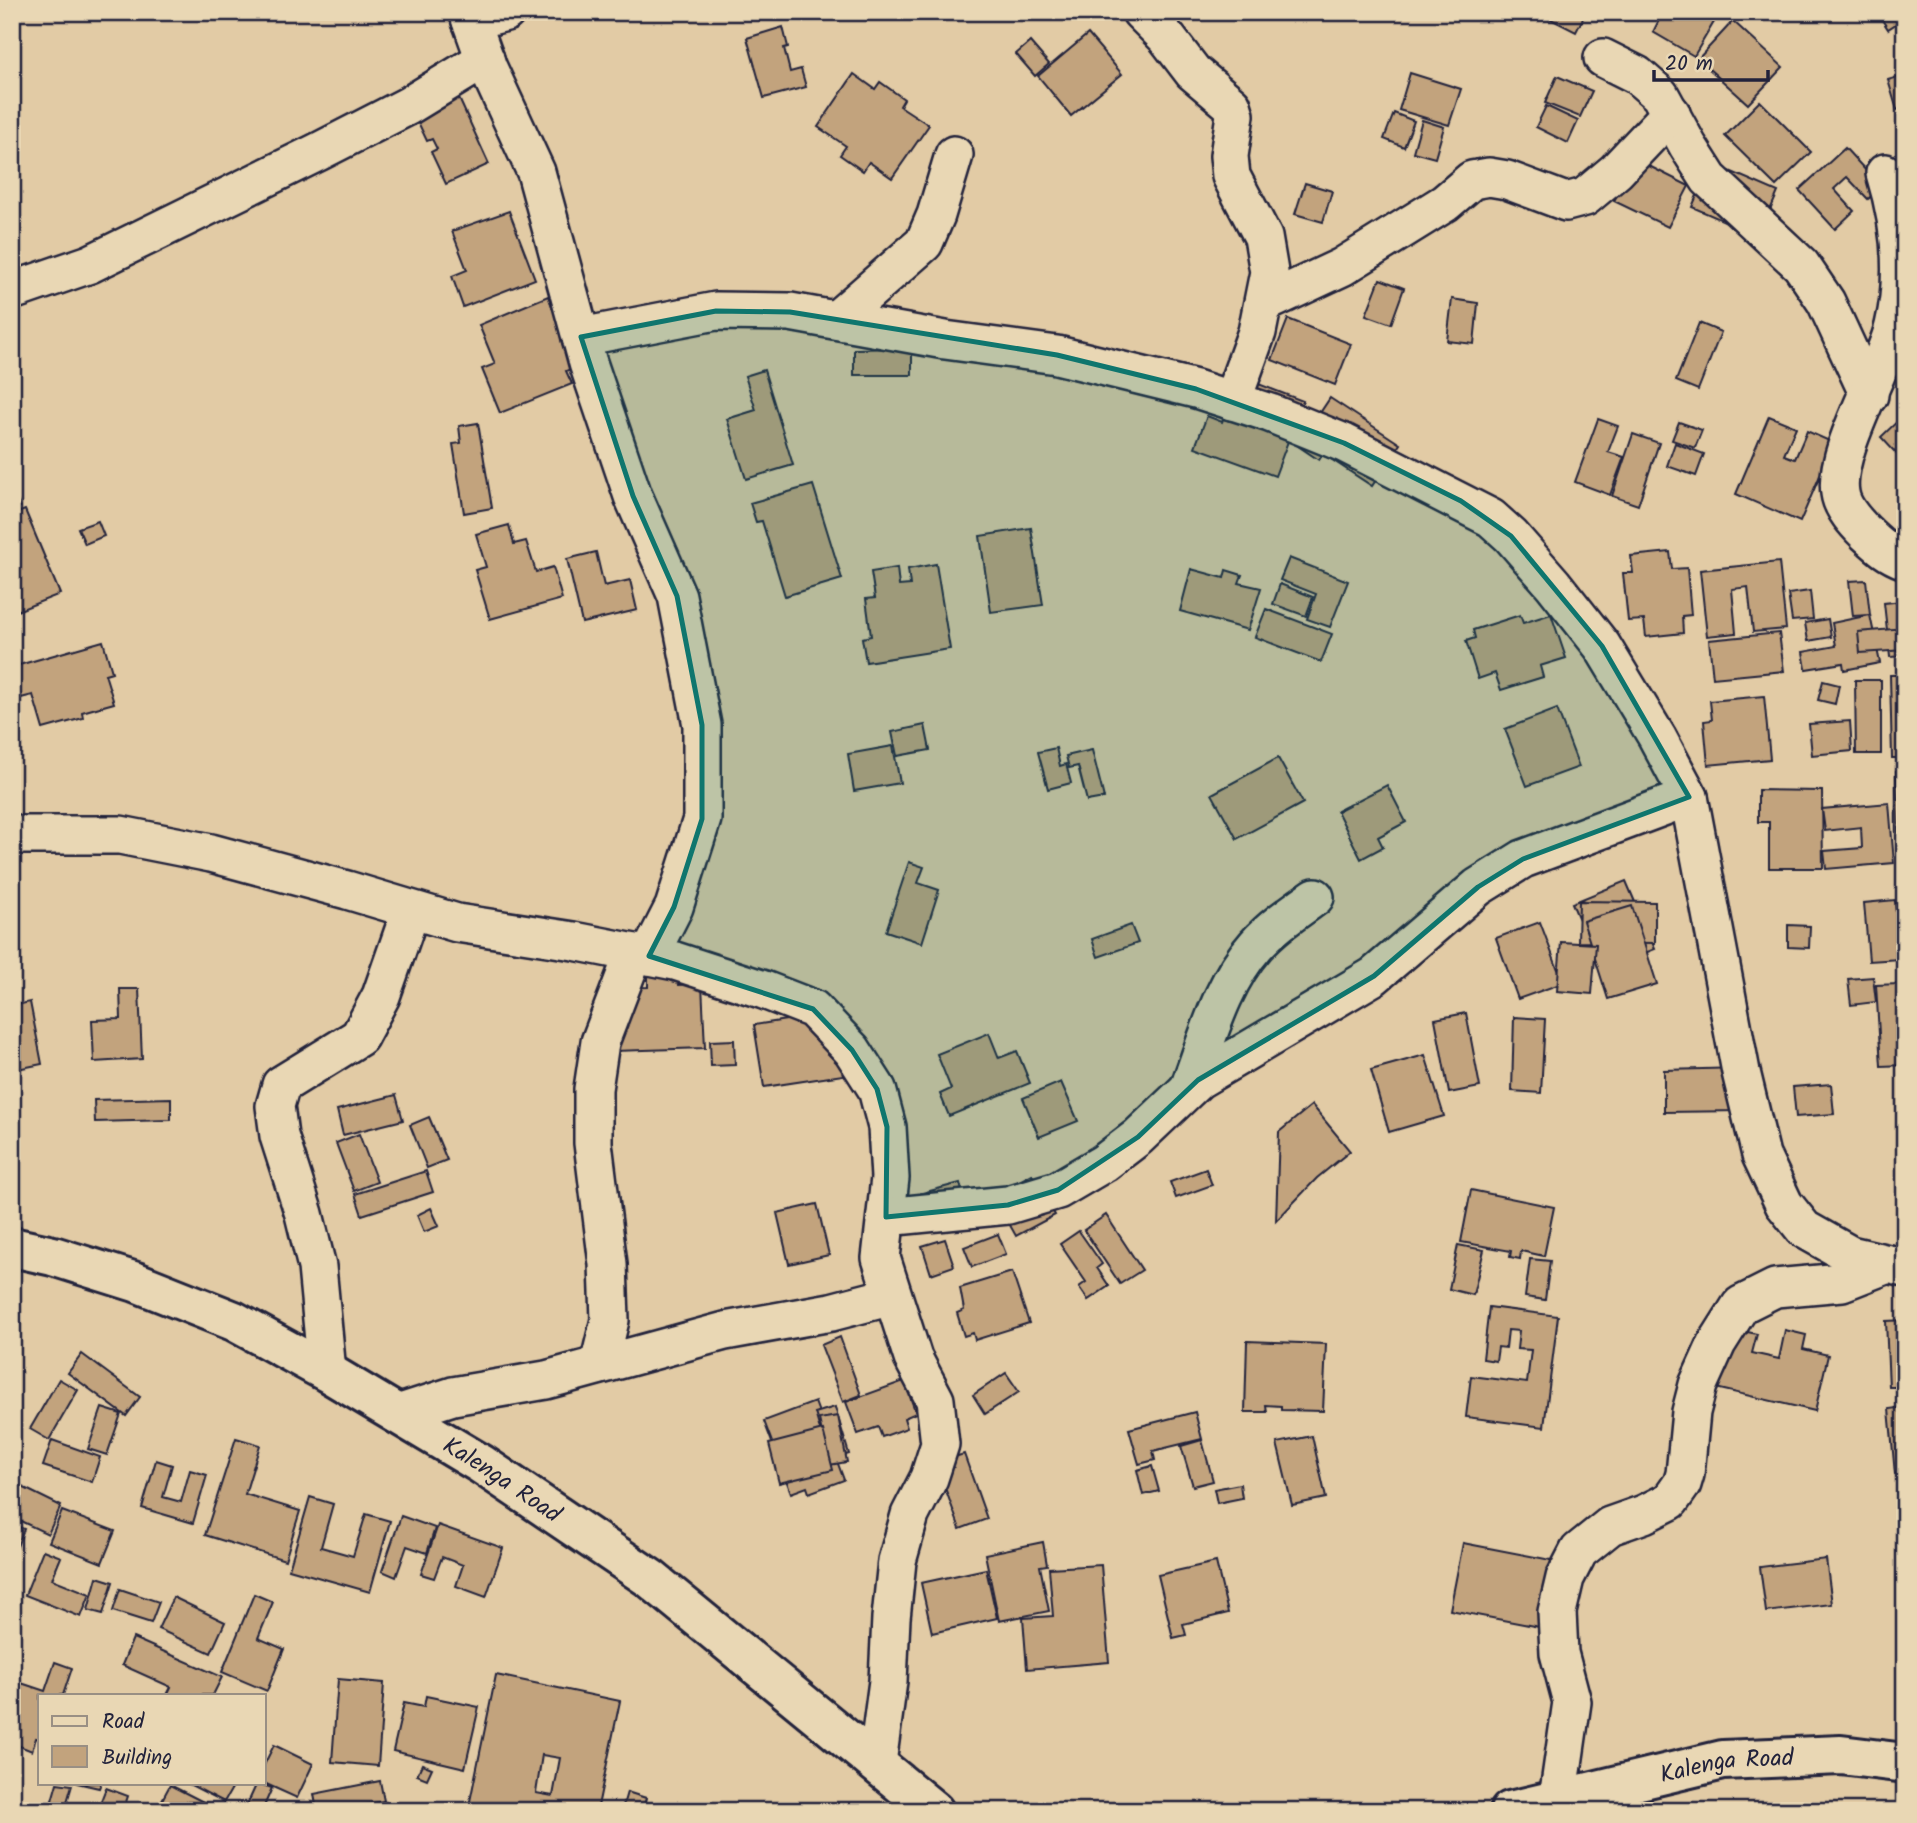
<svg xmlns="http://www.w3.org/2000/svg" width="1917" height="1823" font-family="Kalam,sans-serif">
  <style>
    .building { fill: #c2a37d; stroke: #22223b; stroke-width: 2; fill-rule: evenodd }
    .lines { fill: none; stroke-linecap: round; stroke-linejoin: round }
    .street-casing { stroke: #22223b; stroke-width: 42 }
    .secondary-casing { stroke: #22223b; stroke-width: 44 }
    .street { stroke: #e9d7b4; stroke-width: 37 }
    .secondary { stroke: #e9d7b4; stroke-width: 38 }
    .marked { fill: #0f766e; fill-opacity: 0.2; stroke: #0f766e; stroke-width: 5; stroke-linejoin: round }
    .labels { text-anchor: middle; stroke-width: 5; stroke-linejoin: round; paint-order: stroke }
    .street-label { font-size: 24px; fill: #22223b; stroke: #e9d7b4 }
  </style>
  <rect width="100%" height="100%" fill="#e2cba5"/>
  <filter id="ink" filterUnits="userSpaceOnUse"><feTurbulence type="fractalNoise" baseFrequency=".0143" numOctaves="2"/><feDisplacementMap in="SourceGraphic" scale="14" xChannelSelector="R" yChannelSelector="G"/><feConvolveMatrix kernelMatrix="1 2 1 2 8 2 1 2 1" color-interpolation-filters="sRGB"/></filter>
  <g filter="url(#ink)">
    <g class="building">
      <polygon points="1537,12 1586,12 1576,32"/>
      <polygon points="1663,12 1697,12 1714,22 1694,56 1653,32"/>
      <polygon points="1877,12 1905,12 1905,18 1888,29"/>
      <polygon points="1733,21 1783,67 1748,104 1698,59"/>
      <polygon points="783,27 788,47 784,48 790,72 801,69 806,87 764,98 747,38"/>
      <polygon points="1088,34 1122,74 1071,116 1038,76"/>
      <polygon points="1030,42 1049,64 1035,76 1016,54"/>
      <polygon points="1410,73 1461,89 1449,125 1399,110"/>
      <polygon points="854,74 875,89 880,82 904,99 900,106 929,125 892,178 869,162 863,171 840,155 846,146 818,127"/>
      <polygon points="1905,75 1905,107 1897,110 1888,80"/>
      <polygon points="1557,76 1592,91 1580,117 1545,103"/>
      <polygon points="451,81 489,164 446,184 431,152 437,149 432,139 427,141 408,101"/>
      <polygon points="1760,101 1811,152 1776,186 1725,136"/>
      <polygon points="1546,106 1578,121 1568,143 1536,127"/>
      <polygon points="1394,113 1414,121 1404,147 1384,139"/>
      <polygon points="1422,120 1444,127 1435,158 1413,152"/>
      <polygon points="1845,148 1881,187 1868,199 1847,177 1834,189 1854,211 1835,229 1799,190"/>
      <polygon points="1635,159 1689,186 1668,227 1614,201"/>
      <polygon points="1711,163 1778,192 1759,236 1692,207"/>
      <polygon points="1305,183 1332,191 1323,222 1295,214"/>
      <polygon points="509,211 535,279 463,307 452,276 467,270 452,231"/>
      <polygon points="1380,279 1404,288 1391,324 1366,315"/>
      <polygon points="548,296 577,366 566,371 572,384 500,413 482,369 495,364 479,325"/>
      <polygon points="1452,299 1478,303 1474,344 1447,341"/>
      <polygon points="1288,319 1351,344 1335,385 1272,360"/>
      <polygon points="1699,323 1721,332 1698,390 1676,381"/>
      <polygon points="912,348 912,375 854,375 854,349"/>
      <polygon points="764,370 793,465 746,479 727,419 756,410 745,376"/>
      <polygon points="1248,380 1303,401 1275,476 1195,447 1207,416 1222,422 1231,399"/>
      <polygon points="1330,398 1400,444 1372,486 1323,454 1319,460 1298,446"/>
      <polygon points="1905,414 1905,463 1881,437"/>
      <polygon points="1769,416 1796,427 1784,455 1795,459 1807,431 1834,443 1800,522 1736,494"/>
      <polygon points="1598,419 1618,426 1608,452 1624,457 1610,495 1575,482"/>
      <polygon points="1679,422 1702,430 1695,448 1672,440"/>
      <polygon points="478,423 492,508 464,513 453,444 461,443 459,426"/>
      <polygon points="1633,434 1659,443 1638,505 1612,496"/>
      <polygon points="1675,443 1704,454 1696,476 1667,466"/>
      <polygon points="813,485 842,579 785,596 762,521 756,522 750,503"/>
      <polygon points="12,489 20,507 12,510"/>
      <polygon points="25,510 60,594 12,613 12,515"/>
      <polygon points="98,521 104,536 85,544 78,528"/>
      <polygon points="509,525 514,544 526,541 536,572 553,567 562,599 490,619 475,570 486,567 476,534"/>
      <polygon points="1031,528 1043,605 991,612 980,536"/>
      <polygon points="596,552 604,586 630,580 637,610 582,623 567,559"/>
      <polygon points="1670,552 1672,569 1687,568 1691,615 1682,616 1683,633 1646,637 1644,620 1628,621 1623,573 1633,573 1631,556"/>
      <polygon points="1289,558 1348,581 1330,627 1307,619 1316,594 1280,580"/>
      <polygon points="1779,562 1786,629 1753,632 1748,587 1732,589 1736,633 1707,636 1700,570"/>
      <polygon points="936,564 950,649 866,662 862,638 871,636 866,599 875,598 871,572 897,568 899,586 910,585 908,569"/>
      <polygon points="1191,569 1224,578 1226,570 1242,575 1239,583 1261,588 1248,630 1180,611"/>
      <polygon points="1866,580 1870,615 1853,616 1849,581"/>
      <polygon points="1280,584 1313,597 1306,616 1273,604"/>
      <polygon points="1901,589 1905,589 1905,656 1890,657 1884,603 1903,601"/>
      <polygon points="1810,591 1813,619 1792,621 1788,594"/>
      <polygon points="1266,609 1332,634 1321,662 1255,637"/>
      <polygon points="1551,614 1566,658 1540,666 1543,677 1501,690 1495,673 1478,679 1466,641 1475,638 1473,630 1520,615 1523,623"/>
      <polygon points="1870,615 1880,663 1844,670 1843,663 1806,669 1803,652 1836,646 1832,623"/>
      <polygon points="1828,619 1831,637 1808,641 1805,623"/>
      <polygon points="1905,628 1905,650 1860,653 1858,632"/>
      <polygon points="1779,633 1784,671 1713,678 1709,640"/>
      <polygon points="103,641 112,672 105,674 114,703 82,712 83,718 43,729 33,695 21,698 12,667"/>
      <polygon points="1905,674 1905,711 1897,712 1892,675"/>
      <polygon points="1890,675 1905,675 1905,758 1892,758"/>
      <polygon points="1855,680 1881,680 1881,754 1856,754"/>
      <polygon points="1823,681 1839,685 1835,704 1818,700"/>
      <polygon points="1764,696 1770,759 1708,765 1704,721 1712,720 1710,701"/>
      <polygon points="1557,709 1579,767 1527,786 1505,729"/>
      <polygon points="1850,721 1852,751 1812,755 1809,724"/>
      <polygon points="925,725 930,750 897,756 892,732"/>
      <polygon points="893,746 900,783 854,791 848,754"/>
      <polygon points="1056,748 1060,766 1066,764 1071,783 1048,789 1038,752"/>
      <polygon points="1092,750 1104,798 1087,801 1078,766 1069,768 1066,756"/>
      <polygon points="1278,758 1303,803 1237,839 1212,794"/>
      <polygon points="1896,771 1905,771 1905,859 1899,859"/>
      <polygon points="1387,785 1406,822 1378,837 1383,847 1361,859 1337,811"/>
      <polygon points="1758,790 1822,791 1823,868 1769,868 1769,822 1758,822"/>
      <polygon points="1889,803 1894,863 1826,869 1824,851 1862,848 1861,827 1825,831 1822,809"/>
      <polygon points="909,862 924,867 918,883 939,890 922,943 886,931"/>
      <polygon points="1626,881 1655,949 1618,964 1614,956 1597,963 1572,903"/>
      <polygon points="1905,890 1905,933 1899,891"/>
      <polygon points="1895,900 1900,959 1869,961 1864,903"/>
      <polygon points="1579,901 1655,902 1655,943 1578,942"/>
      <polygon points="1632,906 1657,984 1608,999 1583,921"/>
      <polygon points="1540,922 1563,983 1518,999 1496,938"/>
      <polygon points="1131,925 1138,943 1098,957 1092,939"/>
      <polygon points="1788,925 1810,926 1809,948 1788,947"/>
      <polygon points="1561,942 1596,944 1592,994 1557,991"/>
      <polygon points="678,967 679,985 702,984 705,1048 614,1051 611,988 648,987 648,969"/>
      <polygon points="1873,977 1876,1002 1851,1005 1848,979"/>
      <polygon points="1899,984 1905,1065 1881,1066 1876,985"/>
      <polygon points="120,989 139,989 142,1059 94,1062 92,1020 121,1019"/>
      <polygon points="30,1002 42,1064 12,1070 12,1006"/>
      <polygon points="832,1013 843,1075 764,1087 754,1025"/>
      <polygon points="1466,1013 1480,1087 1449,1093 1435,1019"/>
      <polygon points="1514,1017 1545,1019 1541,1093 1512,1091"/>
      <polygon points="989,1033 999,1058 1017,1051 1030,1083 949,1116 940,1094 951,1089 937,1054"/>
      <polygon points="734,1040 735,1065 711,1066 710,1041"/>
      <polygon points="1425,1055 1444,1116 1389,1132 1371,1070"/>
      <polygon points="1741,1068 1742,1111 1664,1112 1664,1070"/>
      <polygon points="1061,1082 1078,1121 1039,1137 1023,1098"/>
      <polygon points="1831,1084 1834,1114 1796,1117 1793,1087"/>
      <polygon points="396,1095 403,1120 343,1135 337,1110"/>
      <polygon points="171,1098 171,1120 95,1122 94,1100"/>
      <polygon points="1312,1105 1350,1151 1317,1178 1276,1221 1279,1132"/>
      <polygon points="429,1117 447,1160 427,1168 410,1125"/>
      <polygon points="359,1134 377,1182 354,1191 336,1143"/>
      <polygon points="1206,1169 1212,1185 1176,1198 1170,1182"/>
      <polygon points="426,1171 433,1192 362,1215 355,1194"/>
      <polygon points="1032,1174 1055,1215 1016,1236 993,1195"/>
      <polygon points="960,1183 965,1203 907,1197"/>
      <polygon points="1471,1190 1554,1207 1544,1256 1521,1251 1520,1259 1510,1257 1511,1251 1461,1242"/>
      <polygon points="817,1204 829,1255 789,1264 777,1213"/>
      <polygon points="431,1208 439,1226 424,1232 417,1215"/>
      <polygon points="1106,1215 1142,1270 1120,1284 1084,1230"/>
      <polygon points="1079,1231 1102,1264 1097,1268 1109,1286 1088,1300 1079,1287 1086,1282 1060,1244"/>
      <polygon points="998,1234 1006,1254 972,1267 964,1247"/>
      <polygon points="945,1239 954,1266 931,1274 922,1246"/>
      <polygon points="1458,1245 1484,1250 1473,1295 1449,1289"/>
      <polygon points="1530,1259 1550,1261 1545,1300 1525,1297"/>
      <polygon points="1012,1272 1029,1323 975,1340 973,1333 964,1336 957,1313 964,1310 960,1288"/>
      <polygon points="1489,1307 1558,1316 1544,1427 1466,1417 1471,1376 1527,1383 1531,1350 1517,1349 1519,1331 1508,1330 1506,1348 1498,1347 1496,1361 1483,1359"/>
      <polygon points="1905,1320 1905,1387 1889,1387 1886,1321"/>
      <polygon points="1729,1328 1757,1334 1752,1353 1779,1359 1785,1330 1806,1335 1803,1349 1828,1355 1815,1411 1707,1386"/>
      <polygon points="840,1337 861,1395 843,1402 821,1345"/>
      <polygon points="1247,1341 1326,1344 1323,1411 1281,1410 1281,1406 1266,1405 1267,1412 1245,1412"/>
      <polygon points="82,1354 140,1397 126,1416 68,1373"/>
      <polygon points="1006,1373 1019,1392 985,1414 973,1395"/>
      <polygon points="59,1379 78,1390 49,1440 30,1429"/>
      <polygon points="904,1381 916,1413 904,1418 907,1428 882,1437 878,1427 858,1434 846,1402"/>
      <polygon points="815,1402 844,1480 809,1493 807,1487 791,1493 764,1421"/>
      <polygon points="835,1407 849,1454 829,1460 815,1413"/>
      <polygon points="1905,1407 1905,1473 1895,1474 1889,1409"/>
      <polygon points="102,1408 121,1414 107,1455 88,1449"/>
      <polygon points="1195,1412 1202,1439 1153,1451 1155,1460 1139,1464 1129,1429"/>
      <polygon points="838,1416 847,1462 829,1465 819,1419"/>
      <polygon points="823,1430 833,1470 779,1483 769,1444"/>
      <polygon points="1312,1436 1326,1498 1292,1505 1277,1443"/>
      <polygon points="236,1438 260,1445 245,1494 300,1511 285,1560 205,1535"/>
      <polygon points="52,1440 100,1457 92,1482 43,1466"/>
      <polygon points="1202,1440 1213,1481 1193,1486 1181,1446"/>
      <polygon points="964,1454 987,1519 960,1529 936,1463"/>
      <polygon points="156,1460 172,1465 163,1497 181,1502 190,1470 207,1475 193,1523 142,1508"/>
      <polygon points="1152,1466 1159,1491 1143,1495 1137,1470"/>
      <polygon points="12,1482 61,1506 48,1534 12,1517"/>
      <polygon points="1240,1484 1242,1498 1217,1503 1214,1489"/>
      <polygon points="310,1497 333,1504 321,1547 353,1556 366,1514 390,1521 370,1592 289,1569"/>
      <polygon points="62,1511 115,1531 102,1563 49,1542"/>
      <polygon points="401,1516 435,1528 427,1553 407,1546 396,1577 382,1571"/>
      <polygon points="12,1524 24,1529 12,1559"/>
      <polygon points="438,1525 503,1548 486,1597 456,1586 463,1565 442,1557 434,1578 421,1574"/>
      <polygon points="1043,1542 1047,1565 1040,1566 1049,1611 999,1621 985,1554"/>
      <polygon points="1463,1543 1551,1560 1539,1627 1450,1610"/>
      <polygon points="43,1550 61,1557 52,1579 90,1594 81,1617 25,1595"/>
      <polygon points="1826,1559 1832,1604 1766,1612 1760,1567"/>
      <polygon points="1216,1562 1228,1613 1183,1624 1186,1635 1173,1638 1158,1575"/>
      <polygon points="1101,1565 1109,1662 1027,1669 1023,1618 1053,1616 1049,1568"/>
      <polygon points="986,1569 997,1618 932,1633 921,1583"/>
      <polygon points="97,1577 113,1582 103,1614 88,1610"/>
      <polygon points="120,1589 159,1602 151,1623 113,1611"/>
      <polygon points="254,1594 273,1602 258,1638 284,1649 267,1691 222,1672"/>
      <polygon points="173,1597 225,1622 211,1653 158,1629"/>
      <polygon points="133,1638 222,1677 213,1695 167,1695 171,1687 122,1665"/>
      <polygon points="55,1662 72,1668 63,1695 40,1695 40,1739 36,1738 32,1751 12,1743 12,1680 45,1691"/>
      <path d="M 496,1675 L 620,1701 L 597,1811 L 468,1811 ZM 542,1755 L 560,1758 L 553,1796 L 536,1793 Z"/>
      <polygon points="338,1679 384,1683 378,1766 332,1762"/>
      <polygon points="426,1696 479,1707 465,1768 393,1751 404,1703 424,1707"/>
      <polygon points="274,1745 313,1764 297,1798 264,1783 264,1765"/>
      <polygon points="422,1764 432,1768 427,1779 417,1775"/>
      <polygon points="380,1781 384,1801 336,1811 317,1811 314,1794"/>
      <polygon points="57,1783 72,1785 65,1809 71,1811 49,1811"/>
      <polygon points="77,1783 101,1783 99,1788"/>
      <polygon points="187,1783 235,1783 224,1802"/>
      <polygon points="257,1783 272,1788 262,1811 247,1805"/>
      <polygon points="170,1785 221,1811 156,1811"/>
      <polygon points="106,1788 128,1796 123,1811 97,1811"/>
      <polygon points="627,1792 646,1798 642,1811 622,1809"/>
    </g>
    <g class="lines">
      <g class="street-casing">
        <g id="street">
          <polyline points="468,12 488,68 536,172 588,363 633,496 677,596 702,725 702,819 674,907 649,956"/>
          <polyline points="1141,12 1167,38 1193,72 1232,105 1235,115 1229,156 1231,176 1263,237 1269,272 1257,332 1232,401"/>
          <polyline points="471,21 506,12"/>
          <polyline points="1603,58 1637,75 1660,95 1688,146 1709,179 1801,265 1826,302 1869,395"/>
          <path d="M 1885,173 C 1900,222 1906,276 1894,326 C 1883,372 1833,451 1840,493 C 1842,508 1856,523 1866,533 C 1880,546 1887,553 1905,560"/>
          <polyline points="12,291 90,264 318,152 408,106 485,59"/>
          <polyline points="1265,303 1342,267 1445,203 1472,180 1489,177 1507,180 1566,202 1585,197 1616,171 1671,113"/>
          <polyline points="836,320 924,243 936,215 954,155"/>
          <polyline points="581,337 716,311 790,312 945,340 1057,355 1196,389 1270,413 1344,443 1491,518 1511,536 1553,584 1602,646 1657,737 1689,797 1741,1072 1761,1155 1784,1204 1804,1229 1850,1255 1905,1268"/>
          <polyline points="12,835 120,835 211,853 347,890 457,923 574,941 675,961 764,990 813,1009 852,1050 877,1089 887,1127 890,1178 881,1258 913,1358 935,1400 940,1444 929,1478 910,1515 897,1561 891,1618 888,1681 877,1763"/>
          <path d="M 1189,1088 C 1207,1041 1221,984 1256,945 C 1273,926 1294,912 1315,897"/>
          <polyline points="886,1217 1008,1205 1058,1190 1104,1163 1138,1137 1198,1080 1374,976 1478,887 1523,859 1689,797"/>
          <polyline points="599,1365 610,1320 608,1264 593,1143 593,1089 600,1042 634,953"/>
          <polyline points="327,1372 317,1267 304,1214 279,1136 275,1106 281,1085 359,1037 381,996 411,910"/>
          <polyline points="397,1414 453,1396 546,1380 725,1331 831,1312 892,1296"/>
          <polyline points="1558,1799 1572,1702 1559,1653 1557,1612 1565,1578 1579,1551 1610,1526 1644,1514 1670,1501 1682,1484 1685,1474 1691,1412 1698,1385 1717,1343 1741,1305 1775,1288 1842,1282 1888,1264"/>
        </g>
      </g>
      <g class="secondary-casing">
        <g id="secondary">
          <path id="s1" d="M 12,1247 L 53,1256 L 136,1282 L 234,1321 L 327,1372 L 481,1464 L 651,1579 L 934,1811"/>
          <path id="s2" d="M 1510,1811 L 1723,1760 L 1841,1755 L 1905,1763"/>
        </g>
      </g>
      <use href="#street" class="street"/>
      <use href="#secondary" class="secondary"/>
    </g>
  </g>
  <path class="marked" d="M 716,311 L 790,312 L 1057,355 L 1196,389 L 1344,443 L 1461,501 L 1511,536 L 1602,646 L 1689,797 L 1523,859 L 1478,887 L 1374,976 L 1198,1080 L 1138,1137 L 1058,1190 L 1008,1205 L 886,1217 L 887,1127 L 877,1089 L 852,1050 L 813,1009 L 649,956 L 674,907 L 702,819 L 702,725 L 677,596 L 633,496 L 581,337 Z"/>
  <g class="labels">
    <g class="street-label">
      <text dy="8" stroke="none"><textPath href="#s1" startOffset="546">Kalenga Road</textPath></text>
      <text dy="8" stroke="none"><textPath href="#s2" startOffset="222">Kalenga Road</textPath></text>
    </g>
  </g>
  <rect width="1917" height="1823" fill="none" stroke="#e9d7b4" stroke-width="42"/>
  <rect x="21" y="21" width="1875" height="1781" fill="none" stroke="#22223b" stroke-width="2.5" filter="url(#ink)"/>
  <rect x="38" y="1694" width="228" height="91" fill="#e9d7b4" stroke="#998f84" stroke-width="2"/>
  <rect x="52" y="1716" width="35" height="10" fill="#e9d7b4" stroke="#998f84" stroke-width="2"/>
  <text x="102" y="1728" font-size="21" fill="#22223b">Road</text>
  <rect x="52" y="1746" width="35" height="21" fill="#c2a37d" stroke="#998f84" stroke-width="2"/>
  <text x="102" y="1764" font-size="21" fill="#22223b">Building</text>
  <path d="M1654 70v10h114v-10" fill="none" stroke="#22223b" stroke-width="3.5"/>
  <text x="1665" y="70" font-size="21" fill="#22223b" stroke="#e9d7b4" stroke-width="5" paint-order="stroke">20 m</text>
</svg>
